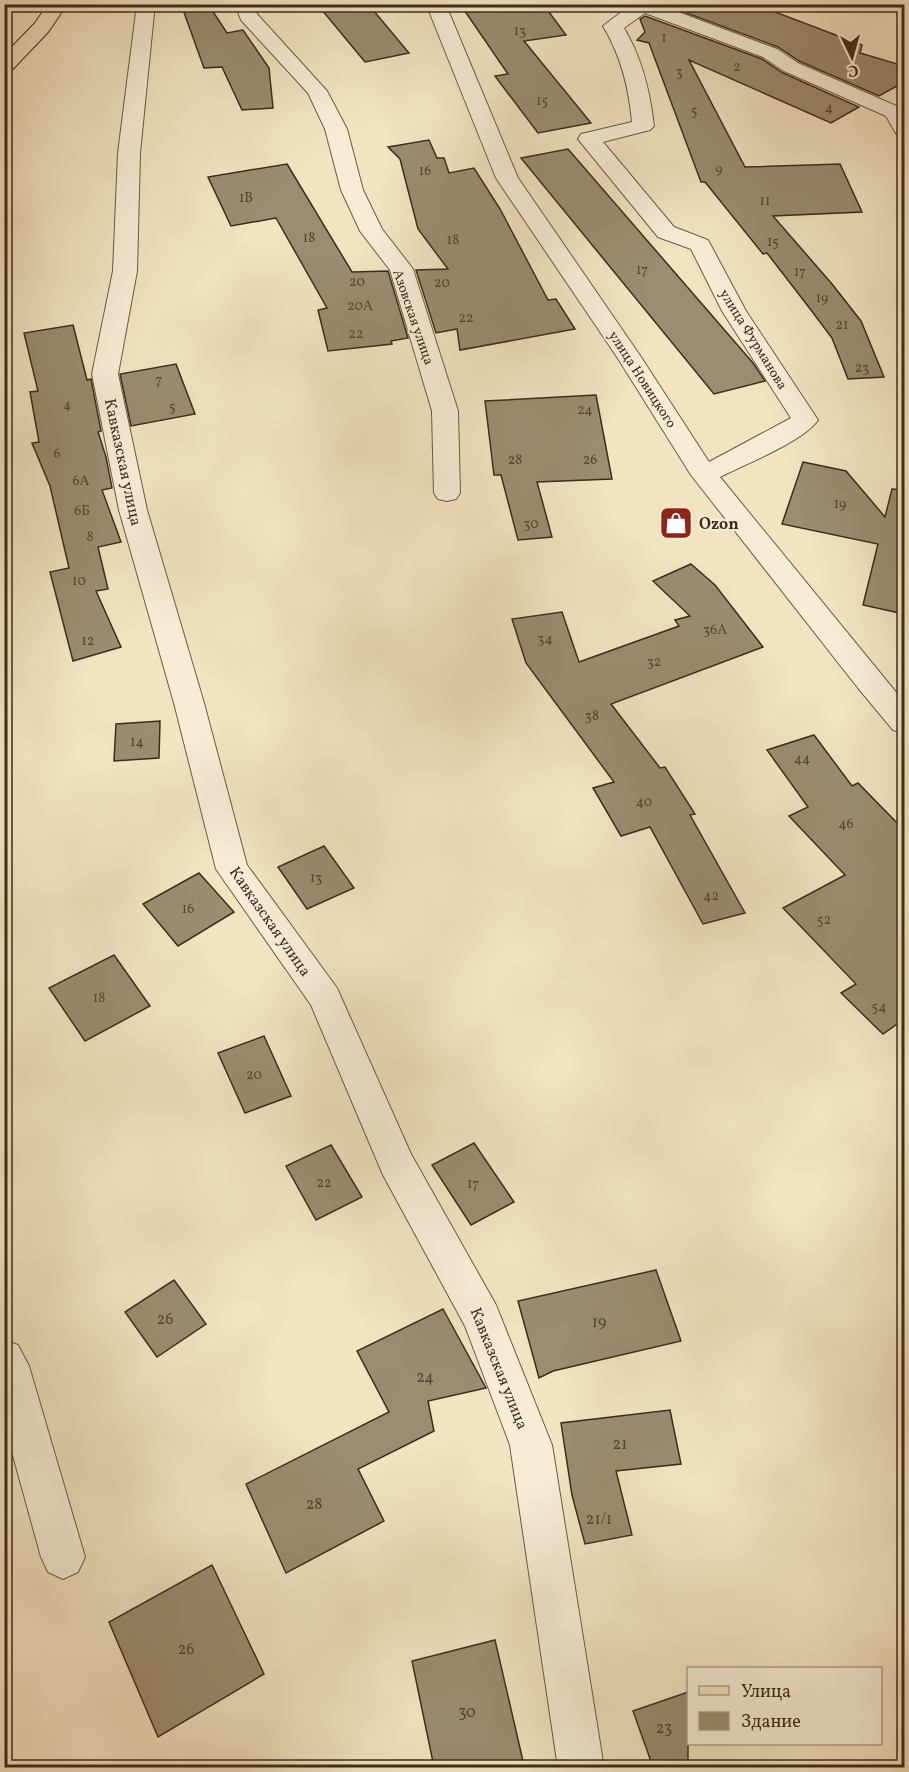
<svg xmlns="http://www.w3.org/2000/svg" width="909" height="1772" font-family="Vollkorn,serif">
  <style>
    .building { fill: #9b8c72; stroke: #3d2c1c; stroke-width: 1.5 }
    .lines { fill: none; stroke-linecap: round; stroke-linejoin: round }
    .street-casing { stroke: #6a5a45; stroke-width: 2 }
    .primary-casing { stroke: #3d2c1c; stroke-width: 2 }
    .street { fill: #f7edd7; fill-rule: evenodd }
    .primary { fill: #f2e4c1; fill-rule: evenodd }
    .labels { text-anchor: middle; stroke-width: 4.5; stroke-linejoin: round; paint-order: stroke }
    .number-label { font-size: 14px; fill: #544432 }
    .far-street-label { font-size: 14px; fill: #3d2c1c; stroke: #f7edd7 }
    .street-label { font-size: 16px; fill: #3d2c1c; stroke: #f7edd7 }
    .poi-label { font-size: 16px; font-weight: bold; fill: #3d2c1c; stroke: #f7edd7; text-anchor: start }
    .near-number-label { font-size: 16px; fill: #544432 }
  </style>
  <rect width="100%" height="100%" fill="#f2e4c1"/>
  <filter id="stains"><feTurbulence type="fractalNoise" baseFrequency=".00333" numOctaves="4"/><feColorMatrix values="0 0 0 0 .2 0 0 0 0 .09 0 0 0 0 .02 0 0 0 .5 -.17"/></filter>
  <radialGradient id="worn" r=".72"><stop offset=".6" stop-color="#630" stop-opacity="0"/><stop offset="1" stop-color="#630" stop-opacity=".3"/></radialGradient>
  <g class="building">
    <polygon points="181,4 208,4 227,33 243,30 269,68 273,108 242,110 222,67 204,68"/>
    <polygon points="317,4 368,4 409,53 365,62"/>
    <polygon points="460,4 543,4 566,35 524,41 591,123 538,133 495,76 508,74"/>
    <polygon points="677,4 754,4 862,45 860,53 904,66 904,82 879,96 799,61 778,47 673,8"/>
    <polygon points="645,16 762,59 783,73 859,107 831,123 689,60 745,167 840,164 862,212 773,216 832,284 861,321 884,377 848,379 832,338 811,310 767,253 763,254 705,182 701,182 649,43 637,40 645,32 640,19"/>
    <polygon points="429,140 437,158 444,158 449,173 474,168 500,209 548,300 556,299 575,329 460,350 457,329 436,333 416,270 448,269 418,229 400,159 388,147"/>
    <polygon points="568,149 753,363 765,381 714,394 521,158"/>
    <polygon points="287,164 352,272 388,271 408,338 391,341 392,344 328,351 318,310 327,308 276,218 231,226 208,177"/>
    <polygon points="73,325 87,380 91,379 101,431 98,432 106,457 112,488 102,490 121,542 98,547 108,589 96,591 121,647 73,661 50,572 69,568 50,486 32,443 39,442 30,392 38,391 24,333"/>
    <polygon points="176,364 195,414 131,426 120,374"/>
    <polygon points="596,395 612,479 537,482 552,537 518,540 501,475 494,475 485,401"/>
    <polygon points="803,462 846,471 885,517 892,489 904,490 904,614 863,605 878,544 782,524"/>
    <polygon points="691,564 715,585 763,647 611,704 660,768 665,767 695,814 690,815 745,913 703,924 650,827 621,836 593,788 614,782 526,663 512,619 562,612 579,662 679,626 675,620 690,616 653,581"/>
    <polygon points="160,721 159,758 114,761 116,724"/>
    <polygon points="814,735 852,786 858,783 904,830 904,1019 883,1034 841,993 856,984 783,908 845,875 789,816 808,807 767,750"/>
    <polygon points="324,846 354,888 307,909 278,867"/>
    <polygon points="199,873 234,912 178,946 143,904"/>
    <polygon points="114,955 150,1006 85,1041 49,988"/>
    <polygon points="264,1036 291,1096 245,1113 218,1053"/>
    <polygon points="474,1143 514,1202 471,1225 432,1165"/>
    <polygon points="331,1145 362,1197 316,1220 286,1166"/>
    <polygon points="656,1270 681,1341 553,1371 539,1378 518,1301"/>
    <polygon points="174,1280 206,1324 157,1357 125,1312"/>
    <polygon points="443,1309 486,1388 428,1401 434,1431 358,1469 384,1521 286,1573 246,1484 389,1412 357,1351"/>
    <polygon points="670,1410 681,1464 616,1471 632,1535 585,1544 572,1495 561,1423"/>
    <polygon points="212,1565 264,1674 158,1737 109,1622"/>
    <polygon points="495,1640 523,1761 498,1767 434,1767 412,1661"/>
    <polygon points="688,1692 688,1767 653,1767 633,1711"/>
  </g>
  <g class="lines">
    <g class="street-casing">
      <g id="street">
        <polygon points="137,4 156,4 154,13 140,153 137,271 118,374 147,510 204,703 247,865 337,988 411,1154 496,1305 552,1445 604,1768 558,1768 510,1445 465,1326 383,1175 311,1005 216,869 174,703 119,510 92,374 113,271 118,153"/>
        <polygon points="235,4 254,4 257,14 327,91 347,129 363,190 382,229 413,269 458,411 460,493 456,499 447,501 438,499 434,493 432,411 390,270 360,231 341,190 325,129 308,93 241,20"/>
        <path d="M 424,4 L 444,4 L 448,10 L 518,178 L 641,357 L 709,462 L 791,418 L 722,311 L 691,249 L 658,237 L 578,139 L 581,134 L 632,122 C 629,88 621,56 603,26 L 632,4 L 657,4 L 777,49 L 798,63 L 901,108 L 904,112 L 904,137 L 897,135 L 886,116 L 784,71 L 763,57 L 645,13 L 624,28 C 642,58 650,91 654,126 L 650,130 L 603,142 L 674,227 L 708,240 L 746,311 L 818,420 C 804,441 744,465 720,477 L 904,702 L 904,733 L 893,730 L 858,688 L 691,475 L 617,357 L 496,178 L 429,11 Z"/>
        <polygon points="4,1340 18,1345 29,1366 85,1557 78,1572 63,1579 48,1572 41,1557 4,1423"/>
      </g>
    </g>
    <g class="primary-casing">
      <polygon id="primary" points="48,4 67,4 49,31 11,71 4,73 4,55 35,23"/>
    </g>
    <use href="#street" class="street"/>
    <use href="#primary" class="primary"/>
  </g>
  <defs>
    <g id="shop-square" transform="scale(1.725)"><rect x="-9" y="-9" width="18" height="18" rx="4" fill="#8f2418" stroke="#f7edd7"/><path d="M-5-2.5h2.3a2.7 3.5 0 0 1 5.4 0H5L5.5 6h-11ZM-1.5-2.5h3a1.5 2.3 0 0 0-3 0Z" fill="#fff"/></g>
  </defs>
  <g fill-rule="evenodd">
    <use href="#shop-square" x="676" y="523"/>
  </g>
  <g class="labels">
    <g class="number-label">
      <text x="520" y="35">13</text>
      <text x="664" y="42">1</text>
      <text x="737" y="71">2</text>
      <text x="679" y="76">3</text>
      <text x="542" y="105">15</text>
      <text x="829" y="112">4</text>
      <text x="694" y="115">5</text>
      <text x="719" y="173">9</text>
      <text x="425" y="175">16</text>
      <text x="246" y="202">1В</text>
      <text x="765" y="205">11</text>
      <text x="309" y="242">18</text>
      <text x="453" y="244">18</text>
      <text x="773" y="246">15</text>
      <text x="642" y="274">17</text>
      <text x="800" y="276">17</text>
      <text x="357" y="286">20</text>
      <text x="442" y="287">20</text>
      <text x="822" y="302">19</text>
      <text x="360" y="310">20А</text>
      <text x="466" y="322">22</text>
      <text x="842" y="329">21</text>
      <text x="356" y="338">22</text>
      <text x="862" y="372">23</text>
      <text x="159" y="384">7</text>
      <text x="67" y="409">4</text>
      <text x="172" y="411">5</text>
      <text x="585" y="414">24</text>
      <text x="57" y="458">6</text>
      <text x="515" y="464">28</text>
      <text x="590" y="464">26</text>
      <text x="81" y="485">6А</text>
      <text x="840" y="508">19</text>
      <text x="82" y="515">6Б</text>
      <text x="531" y="528">30</text>
      <text x="90" y="541">8</text>
      <text x="79" y="585">10</text>
      <text x="715" y="634">36А</text>
      <text x="545" y="643">34</text>
      <text x="88" y="645">12</text>
      <text x="654" y="666">32</text>
      <text x="592" y="720">38</text>
      <text x="137" y="746">14</text>
      <text x="802" y="763">44</text>
      <text x="644" y="806">40</text>
      <text x="846" y="828">46</text>
      <text x="316" y="882">13</text>
      <text x="711" y="900">42</text>
      <text x="188" y="913">16</text>
      <text x="824" y="924">52</text>
      <text x="99" y="1002">18</text>
      <text x="879" y="1011">54</text>
      <text x="254" y="1079">20</text>
      <text x="324" y="1187">22</text>
      <text x="473" y="1188">17</text>
    </g>
    <g class="far-street-label">
      <text transform="translate(414 317) rotate(71)" y="5">Азовская улица</text>
      <text transform="translate(754 339) rotate(58)" y="5">улица Фурманова</text>
      <text transform="translate(643 379) rotate(57)" y="5">улица Новицкого</text>
    </g>
    <g class="street-label">
      <text transform="translate(124 462) rotate(78)" y="6">Кавказская улица</text>
      <text transform="translate(271 921) rotate(55)" y="6">Кавказская улица</text>
      <text transform="translate(500 1368) rotate(68)" y="6">Кавказская улица</text>
    </g>
    <g class="poi-label">
      <text x="699" y="529">Ozon</text>
    </g>
    <g class="near-number-label">
      <text x="165" y="1324">26</text>
      <text x="599" y="1327">19</text>
      <text x="425" y="1382">24</text>
      <text x="620" y="1449">21</text>
      <text x="314" y="1509">28</text>
      <text x="599" y="1524">21/1</text>
      <text x="186" y="1654">26</text>
      <text x="467" y="1717">30</text>
      <text x="664" y="1733">23</text>
    </g>
  </g>
  <rect width="909" height="1772" fill="none" stroke="#f2e4c1" stroke-width="24"/>
  <rect x="6" y="6" width="897" height="1760" fill="none" stroke="#3d2c1c" stroke-width="3"/>
  <rect x="12" y="12" width="885" height="1748" fill="none" stroke="#3d2c1c" stroke-width="1.5"/>
  <rect x="687" y="1667" width="195" height="78" fill="#f7edd7" stroke="#ada08c" stroke-width="1.5"/>
  <rect x="699" y="1686" width="30" height="9" fill="#f2e4c1" stroke="#ada08c" stroke-width="1.5"/>
  <text x="741" y="1697" font-size="18" fill="#3d2c1c">Улица</text>
  <rect x="699" y="1712" width="30" height="18" fill="#9b8c72" stroke="#ada08c" stroke-width="1.5"/>
  <text x="741" y="1727" font-size="18" fill="#3d2c1c">Здание</text>
  <g transform="translate(852 57) rotate(175)" stroke="#f7edd7" stroke-width="4.5" paint-order="stroke">
  <path d="M0-4.5L10 22L0 15L-10 22Z" fill="#3d2c1c"/>
  <text y="-9" font-size="16" font-weight="bold" text-anchor="middle" fill="#3d2c1c">С</text>
  </g>
  <rect width="100%" height="100%" filter="url(#stains)"/>
  <rect width="100%" height="100%" fill="url(#worn)"/>
</svg>
